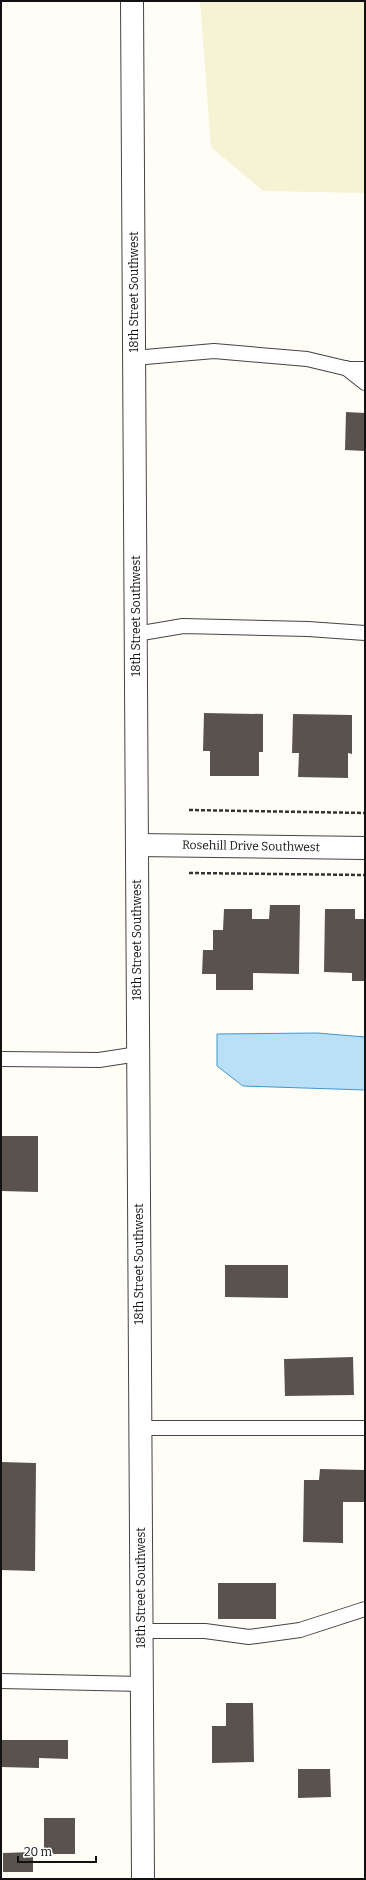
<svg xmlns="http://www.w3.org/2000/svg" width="366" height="1880" font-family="Bitter,serif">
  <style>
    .farmland { fill: #f6f3d4 }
    .water { fill: #b9e0f7; stroke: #3f96cf }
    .building { fill: #5a524d }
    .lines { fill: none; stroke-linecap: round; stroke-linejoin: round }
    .service-casing { stroke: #444; stroke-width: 16 }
    .minor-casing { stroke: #444; stroke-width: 24 }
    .tertiary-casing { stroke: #444; stroke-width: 24 }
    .path { stroke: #333; stroke-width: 2.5; stroke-dasharray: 4 2; stroke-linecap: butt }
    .service { stroke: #fff; stroke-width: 14 }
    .minor { stroke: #fff; stroke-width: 22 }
    .tertiary { stroke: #fff; stroke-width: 22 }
    .labels { text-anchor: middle; stroke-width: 4; stroke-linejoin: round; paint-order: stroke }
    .street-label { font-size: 12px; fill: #111; stroke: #fff }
  </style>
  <rect width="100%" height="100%" fill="#fffdf5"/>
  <polygon class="farmland" points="200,1 365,1 365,193 263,191 211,147"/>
  <polygon class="water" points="317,1033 365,1037 365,1090 243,1086 217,1066 217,1034"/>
  <g class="building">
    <polygon points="346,412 365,413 365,451 345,450"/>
    <polygon points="204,713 263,714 263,752 259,752 259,776 210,776 210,751 203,751"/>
    <polygon points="293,714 352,715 352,754 348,753 348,778 298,777 299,753 292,753"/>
    <polygon points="270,905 300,905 299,974 253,973 253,990 216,990 216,974 202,974 203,950 213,950 213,930 223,930 224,909 252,909 252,919 269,919"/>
    <polygon points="325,909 355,909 355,919 365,919 365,981 352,981 352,973 324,972"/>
    <polygon points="1,1136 38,1136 38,1192 1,1191"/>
    <polygon points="225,1265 288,1265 288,1298 225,1297"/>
    <polygon points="353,1357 354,1395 285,1396 284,1359"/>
    <polygon points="1,1462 36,1463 35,1571 1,1570"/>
    <polygon points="320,1469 365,1470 365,1502 343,1502 343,1543 303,1542 304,1480 319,1480"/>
    <rect x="218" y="1583" width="58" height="36"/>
    <polygon points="226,1703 253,1703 254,1762 212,1763 212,1726 226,1726"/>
    <polygon points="1,1740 68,1740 68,1759 39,1758 39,1768 1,1767"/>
    <polygon points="298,1769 330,1769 331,1797 298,1798"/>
    <rect x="44" y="1818" width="31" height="36"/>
    <polygon points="33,1852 33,1872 3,1872 3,1853"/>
  </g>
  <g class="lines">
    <g class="service-casing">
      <g id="service">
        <polyline points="134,358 214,351 307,359 349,369 365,369"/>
        <polyline points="346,368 365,383"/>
        <polyline points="136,634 183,626 308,629 365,633"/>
        <polyline points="1,1059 99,1060 138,1054"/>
        <polyline points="140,1428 365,1428"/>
        <polyline points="142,1631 205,1631 249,1637 300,1630 365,1609"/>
        <polyline points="1,1681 142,1684"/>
      </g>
    </g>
    <g class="minor-casing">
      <polyline id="minor" points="137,845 365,848"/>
    </g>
    <g class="tertiary-casing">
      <polyline id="tertiary" points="132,1 143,1879"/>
    </g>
    <g class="path">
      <polyline points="189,810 365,813"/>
      <polyline points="189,873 365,875"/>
    </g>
    <use href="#service" class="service"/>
    <use href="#minor" class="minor"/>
    <use href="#tertiary" class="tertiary"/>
  </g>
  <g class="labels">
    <g class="street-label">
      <text transform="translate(134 292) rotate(-90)" y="4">18th Street Southwest</text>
      <text transform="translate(136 616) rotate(-90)" y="4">18th Street Southwest</text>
      <text transform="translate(251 846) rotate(1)" y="4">Rosehill Drive Southwest</text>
      <text transform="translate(137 940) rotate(-90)" y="4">18th Street Southwest</text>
      <text transform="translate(139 1264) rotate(-90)" y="4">18th Street Southwest</text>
      <text transform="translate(141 1588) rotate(-90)" y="4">18th Street Southwest</text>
    </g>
  </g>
  <rect width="366" height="1880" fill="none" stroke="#111111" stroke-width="4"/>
  <path d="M18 1856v6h78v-6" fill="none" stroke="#111111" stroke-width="2"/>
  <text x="24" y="1856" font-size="12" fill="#111111" stroke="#ffffff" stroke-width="3" paint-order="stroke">20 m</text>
</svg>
